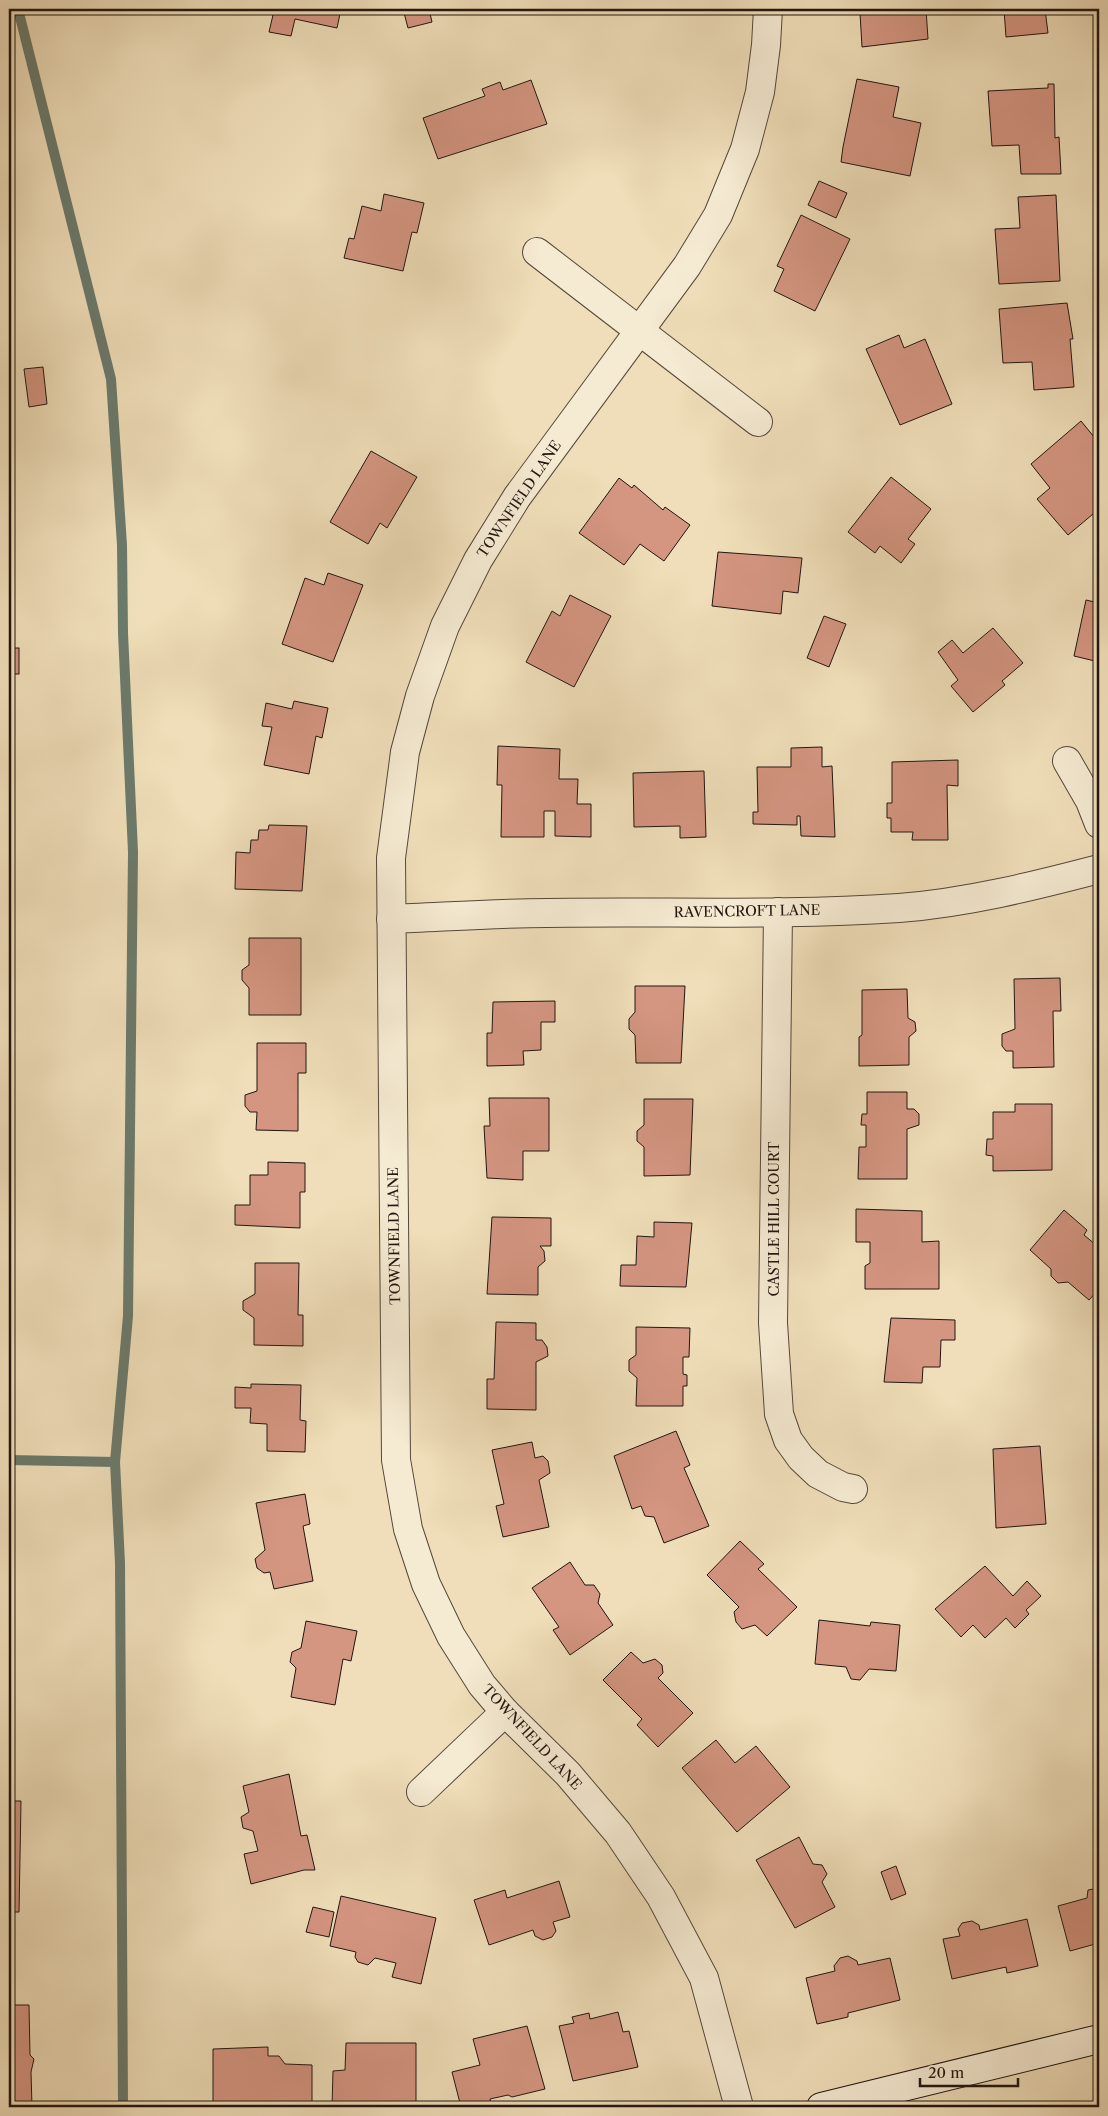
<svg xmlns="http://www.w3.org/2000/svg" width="1108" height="2116" font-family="'Libre Caslon Text',serif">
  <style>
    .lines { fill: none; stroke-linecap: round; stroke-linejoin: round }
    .stream { stroke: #6b7a6c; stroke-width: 10 }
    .building { fill: #d49581; stroke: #221610 }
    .street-casing { stroke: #55483a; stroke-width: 30 }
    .secondary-casing { stroke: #221610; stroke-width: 30 }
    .street { stroke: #f5ead2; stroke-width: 28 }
    .secondary { stroke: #f5ead2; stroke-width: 28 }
    .labels { text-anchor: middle; stroke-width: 5; stroke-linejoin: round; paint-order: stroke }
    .street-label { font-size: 14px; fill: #221610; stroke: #f5ead2 }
  </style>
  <rect width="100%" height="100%" fill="#efdeb9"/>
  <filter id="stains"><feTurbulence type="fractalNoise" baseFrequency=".004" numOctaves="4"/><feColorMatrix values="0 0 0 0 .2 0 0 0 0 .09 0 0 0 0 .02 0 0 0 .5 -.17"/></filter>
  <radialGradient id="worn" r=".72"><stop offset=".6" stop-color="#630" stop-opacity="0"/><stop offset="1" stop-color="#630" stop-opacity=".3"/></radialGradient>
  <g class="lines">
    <g class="stream">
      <polyline points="18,9 111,379 122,545 123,633 133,852 128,1316 115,1462"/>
      <polyline points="9,1460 115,1462 120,1563 123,2107"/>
    </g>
  </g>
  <g class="building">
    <polygon points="269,9 341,9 337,28 295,19 291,36 269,32 273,15 268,13"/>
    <polygon points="403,9 429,9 432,22 408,28"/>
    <polygon points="863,9 926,9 928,39 862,47 860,13 864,13"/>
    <polygon points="1004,9 1045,9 1048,33 1006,37"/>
    <polygon points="857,79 899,87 893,117 921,123 910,176 841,162 843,147"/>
    <polygon points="531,80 547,124 438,159 423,118 485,96 482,89 500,82 503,90"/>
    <polygon points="1048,84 1054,84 1055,138 1059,137 1061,174 1021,174 1019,145 992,146 988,91 1048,88"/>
    <polygon points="819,181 847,193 836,218 808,205"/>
    <polygon points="384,194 424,203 417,233 412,232 403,271 344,258 349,238 354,239 362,206 381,211"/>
    <polygon points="1056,195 1060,281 999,284 995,229 1020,228 1018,197"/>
    <polygon points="801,215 850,239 815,311 774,291 784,269 777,266"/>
    <polygon points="1067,303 1073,339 1070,339 1074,387 1034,390 1032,362 1003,363 999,309"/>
    <polygon points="899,335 904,348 925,339 952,404 900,425 866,349"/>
    <polygon points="43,367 47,404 29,407 24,369"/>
    <polygon points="1081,421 1099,443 1099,448 1095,453 1099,458 1099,509 1068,535 1037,499 1050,488 1031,464"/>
    <polygon points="371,451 417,477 387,528 380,523 368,544 330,522"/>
    <polygon points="891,477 931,509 908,539 915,544 901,563 880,546 875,553 848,532"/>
    <polygon points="619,478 632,488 634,485 663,510 665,507 690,525 664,561 640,544 624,565 579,533"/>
    <polygon points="718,552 802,558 798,593 783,591 781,614 712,606"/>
    <polygon points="328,573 363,585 333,662 282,644 305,578 324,585"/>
    <polygon points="570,595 611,616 574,687 526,662 552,611 560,616"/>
    <polygon points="1086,600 1099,603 1099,662 1074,656"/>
    <polygon points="824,616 846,624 829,667 807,658"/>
    <polygon points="993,628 1023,663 1002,681 1005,685 973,712 951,686 958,680 938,652 952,640 963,653"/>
    <rect x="9" y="648" width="10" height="26"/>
    <polygon points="294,701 328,708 322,738 316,736 309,774 264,765 272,727 262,726 266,703 292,709"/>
    <polygon points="498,746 560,749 559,779 578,779 577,804 591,804 591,837 555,836 555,811 544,811 544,837 501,837 502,785 497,785"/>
    <polygon points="822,747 822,767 832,766 835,837 801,836 800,816 797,816 797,825 753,824 753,812 758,812 757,767 791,767 791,748"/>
    <polygon points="958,760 958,786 947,785 948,840 912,840 913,832 891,832 891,818 887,818 887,803 892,803 892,762"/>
    <polygon points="704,771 706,837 680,838 680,826 634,827 633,773"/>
    <polygon points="269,825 307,826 302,891 235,889 236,852 250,853 251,840 258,840 259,830 268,830"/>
    <polygon points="249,938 301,938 301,1015 249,1015 249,988 242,980 242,970 249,965"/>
    <polygon points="1060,978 1061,1011 1053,1011 1054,1067 1013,1068 1013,1051 1006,1051 1002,1046 1002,1034 1015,1029 1014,979"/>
    <polygon points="635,986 685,986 681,1063 636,1063 635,1035 629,1029 629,1019 635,1012"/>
    <polygon points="907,989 908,1018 915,1022 916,1031 909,1037 909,1065 859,1066 859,1037 862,1035 862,990"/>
    <polygon points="555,1001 555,1022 541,1022 541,1050 523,1051 524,1065 487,1066 487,1033 492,1033 493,1002"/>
    <polygon points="257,1043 306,1043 306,1073 298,1073 298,1131 256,1130 257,1112 250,1112 245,1106 245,1095 257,1091"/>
    <polygon points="867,1092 907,1092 907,1109 914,1109 919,1114 919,1125 907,1129 907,1179 858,1179 859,1147 866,1147 866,1125 861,1125 862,1114 867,1114"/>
    <polygon points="489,1098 549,1098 549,1151 523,1151 523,1180 487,1178 484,1126 490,1126"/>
    <polygon points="644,1099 693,1099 690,1175 644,1176 644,1147 637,1141 637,1131 644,1125"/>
    <polygon points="1015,1104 1052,1104 1052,1170 993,1171 993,1156 986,1155 987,1139 993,1139 993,1112 1015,1112"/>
    <polygon points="268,1162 305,1163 305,1192 300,1192 300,1228 235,1225 235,1205 250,1205 250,1175 268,1175"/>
    <polygon points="856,1209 922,1211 922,1242 939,1241 939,1289 865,1289 865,1266 870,1263 870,1242 856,1242"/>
    <polygon points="1064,1210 1087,1230 1084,1235 1096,1245 1099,1242 1099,1289 1089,1300 1068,1282 1058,1283 1051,1276 1051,1269 1030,1250"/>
    <polygon points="492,1217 551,1218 551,1246 540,1246 544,1251 545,1261 538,1267 538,1295 487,1294"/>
    <polygon points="654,1222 692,1223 686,1287 620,1286 621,1265 636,1265 637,1236 654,1237"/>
    <polygon points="255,1263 299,1263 298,1315 303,1315 303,1346 254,1345 254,1318 243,1310 243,1301 255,1294"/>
    <polygon points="891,1318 955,1320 955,1340 941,1340 940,1367 923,1367 922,1383 884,1382"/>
    <polygon points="496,1322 536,1323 536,1340 542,1340 547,1347 548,1356 536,1362 536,1410 487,1409 487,1379 494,1379"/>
    <polygon points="636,1327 690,1328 689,1357 683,1357 683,1374 687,1375 687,1386 683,1386 683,1406 636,1406 637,1378 629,1371 629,1360 636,1355"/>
    <polygon points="251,1384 301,1385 300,1420 306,1421 305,1452 267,1451 267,1424 250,1423 251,1408 235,1408 235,1387 251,1388"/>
    <polygon points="676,1431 690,1465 684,1468 709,1526 664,1543 654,1517 645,1516 641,1506 632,1509 614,1456"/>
    <polygon points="532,1442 535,1458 543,1456 548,1461 550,1473 539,1480 549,1527 503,1537 496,1506 504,1504 492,1450"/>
    <polygon points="1040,1446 1046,1524 996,1528 993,1449"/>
    <polygon points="305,1494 310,1524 303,1526 313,1581 274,1589 270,1572 264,1573 257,1568 255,1559 265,1550 256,1503"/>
    <polygon points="740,1541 764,1564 758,1569 797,1607 767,1636 755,1625 742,1629 736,1622 734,1612 739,1607 707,1575"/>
    <polygon points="570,1562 585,1585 594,1585 600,1594 598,1603 613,1625 570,1655 553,1630 559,1627 532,1588"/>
    <polygon points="985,1566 1013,1596 1027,1581 1041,1596 1026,1610 1029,1614 1015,1628 1006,1618 985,1638 973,1625 961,1637 935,1609"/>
    <polygon points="819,1620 870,1626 871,1622 900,1625 896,1671 869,1669 860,1680 851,1679 846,1667 815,1664"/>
    <polygon points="306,1621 357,1631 351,1661 343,1659 335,1705 291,1697 296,1668 290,1662 292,1652 301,1648"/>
    <polygon points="631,1652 643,1663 655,1659 662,1665 663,1673 658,1678 693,1713 658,1747 637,1725 642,1719 603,1680"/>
    <polygon points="716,1740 735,1763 756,1746 790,1787 737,1832 682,1768"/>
    <polygon points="289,1774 301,1836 307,1835 315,1870 304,1870 251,1884 244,1854 258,1851 253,1831 243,1828 241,1817 249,1812 243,1786"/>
    <polygon points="9,1801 21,1801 19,1912 9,1912"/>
    <polygon points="799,1837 813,1864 822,1865 827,1874 822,1882 835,1907 795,1928 756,1860"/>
    <polygon points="896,1866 906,1894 891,1900 881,1872"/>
    <polygon points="559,1881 570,1917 553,1922 556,1931 552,1937 543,1940 535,1936 533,1930 489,1945 474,1900 505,1890 507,1898"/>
    <polygon points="1099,1888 1099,1943 1070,1951 1058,1906 1087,1898 1088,1890"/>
    <polygon points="341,1896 436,1918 421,1984 392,1977 396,1963 375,1958 368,1965 358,1962 355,1957 356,1952 330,1946"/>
    <polygon points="313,1907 334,1912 329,1937 306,1932"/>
    <polygon points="1027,1919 1038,1966 1007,1973 1006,1967 952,1979 943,1939 960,1936 958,1929 962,1923 972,1921 979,1925 980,1930"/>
    <polygon points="848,1956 857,1961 858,1965 890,1958 900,2000 848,2013 848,2017 817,2024 806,1978 835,1971 834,1966 840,1958"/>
    <polygon points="9,2005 29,2005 30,2055 34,2059 31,2072 32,2107 9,2107"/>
    <polygon points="618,2012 623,2032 629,2031 638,2067 573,2081 559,2026 574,2023 572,2017 589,2013 590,2019"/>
    <polygon points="527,2026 545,2089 512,2097 508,2095 490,2099 491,2105 480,2107 461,2107 452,2072 480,2065 473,2039"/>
    <polygon points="346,2043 416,2043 416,2107 332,2107 333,2071 345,2070"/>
    <polygon points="268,2047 268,2056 279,2056 285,2064 312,2065 312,2107 213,2107 213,2049"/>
  </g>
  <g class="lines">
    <g class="street-casing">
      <g id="street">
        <polyline points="537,252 758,422"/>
        <polyline points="1067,761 1090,801 1099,824"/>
        <polyline points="778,912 773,1323 779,1414 788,1440 801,1458 818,1474 843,1487 853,1489"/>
        <path d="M 391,919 C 443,917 495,913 546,913 C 664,911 782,916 899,908 C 966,903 1034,886 1099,869"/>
        <polyline points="421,1792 505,1712"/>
        <polyline points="739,2107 704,1978 661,1897 618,1833 568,1774 505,1712 482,1685 451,1636 426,1584 408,1529 396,1460 391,858 405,752 420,696 445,626 478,560 517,497 687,266 718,215 745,149 760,92 766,45 768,9"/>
      </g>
    </g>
    <g class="secondary-casing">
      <polyline id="secondary" points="821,2107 1099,2039"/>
    </g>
    <use href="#street" class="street"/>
    <use href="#secondary" class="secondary"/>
  </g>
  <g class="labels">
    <g class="street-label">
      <text transform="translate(519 499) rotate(-56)" y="5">TOWNFIELD LANE</text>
      <text transform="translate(747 911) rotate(-1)" y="5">RAVENCROFT LANE</text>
      <text transform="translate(774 1219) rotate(-90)" y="5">CASTLE HILL COURT</text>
      <text transform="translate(394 1236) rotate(-91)" y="5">TOWNFIELD LANE</text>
      <text transform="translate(532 1737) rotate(47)" y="5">TOWNFIELD LANE</text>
    </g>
  </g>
  <rect width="1108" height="2116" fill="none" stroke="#efdeb9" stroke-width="30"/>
  <rect x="10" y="10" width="1088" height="2096" fill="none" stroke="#221610" stroke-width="2.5"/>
  <rect x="15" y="15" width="1078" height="2086" fill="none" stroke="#221610"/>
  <path d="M920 2078v8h98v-8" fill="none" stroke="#221610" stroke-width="2.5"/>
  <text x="928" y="2078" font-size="15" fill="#221610" stroke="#f5ead2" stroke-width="4" paint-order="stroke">20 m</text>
  <rect width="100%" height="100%" filter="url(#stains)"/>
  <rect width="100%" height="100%" fill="url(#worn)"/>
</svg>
